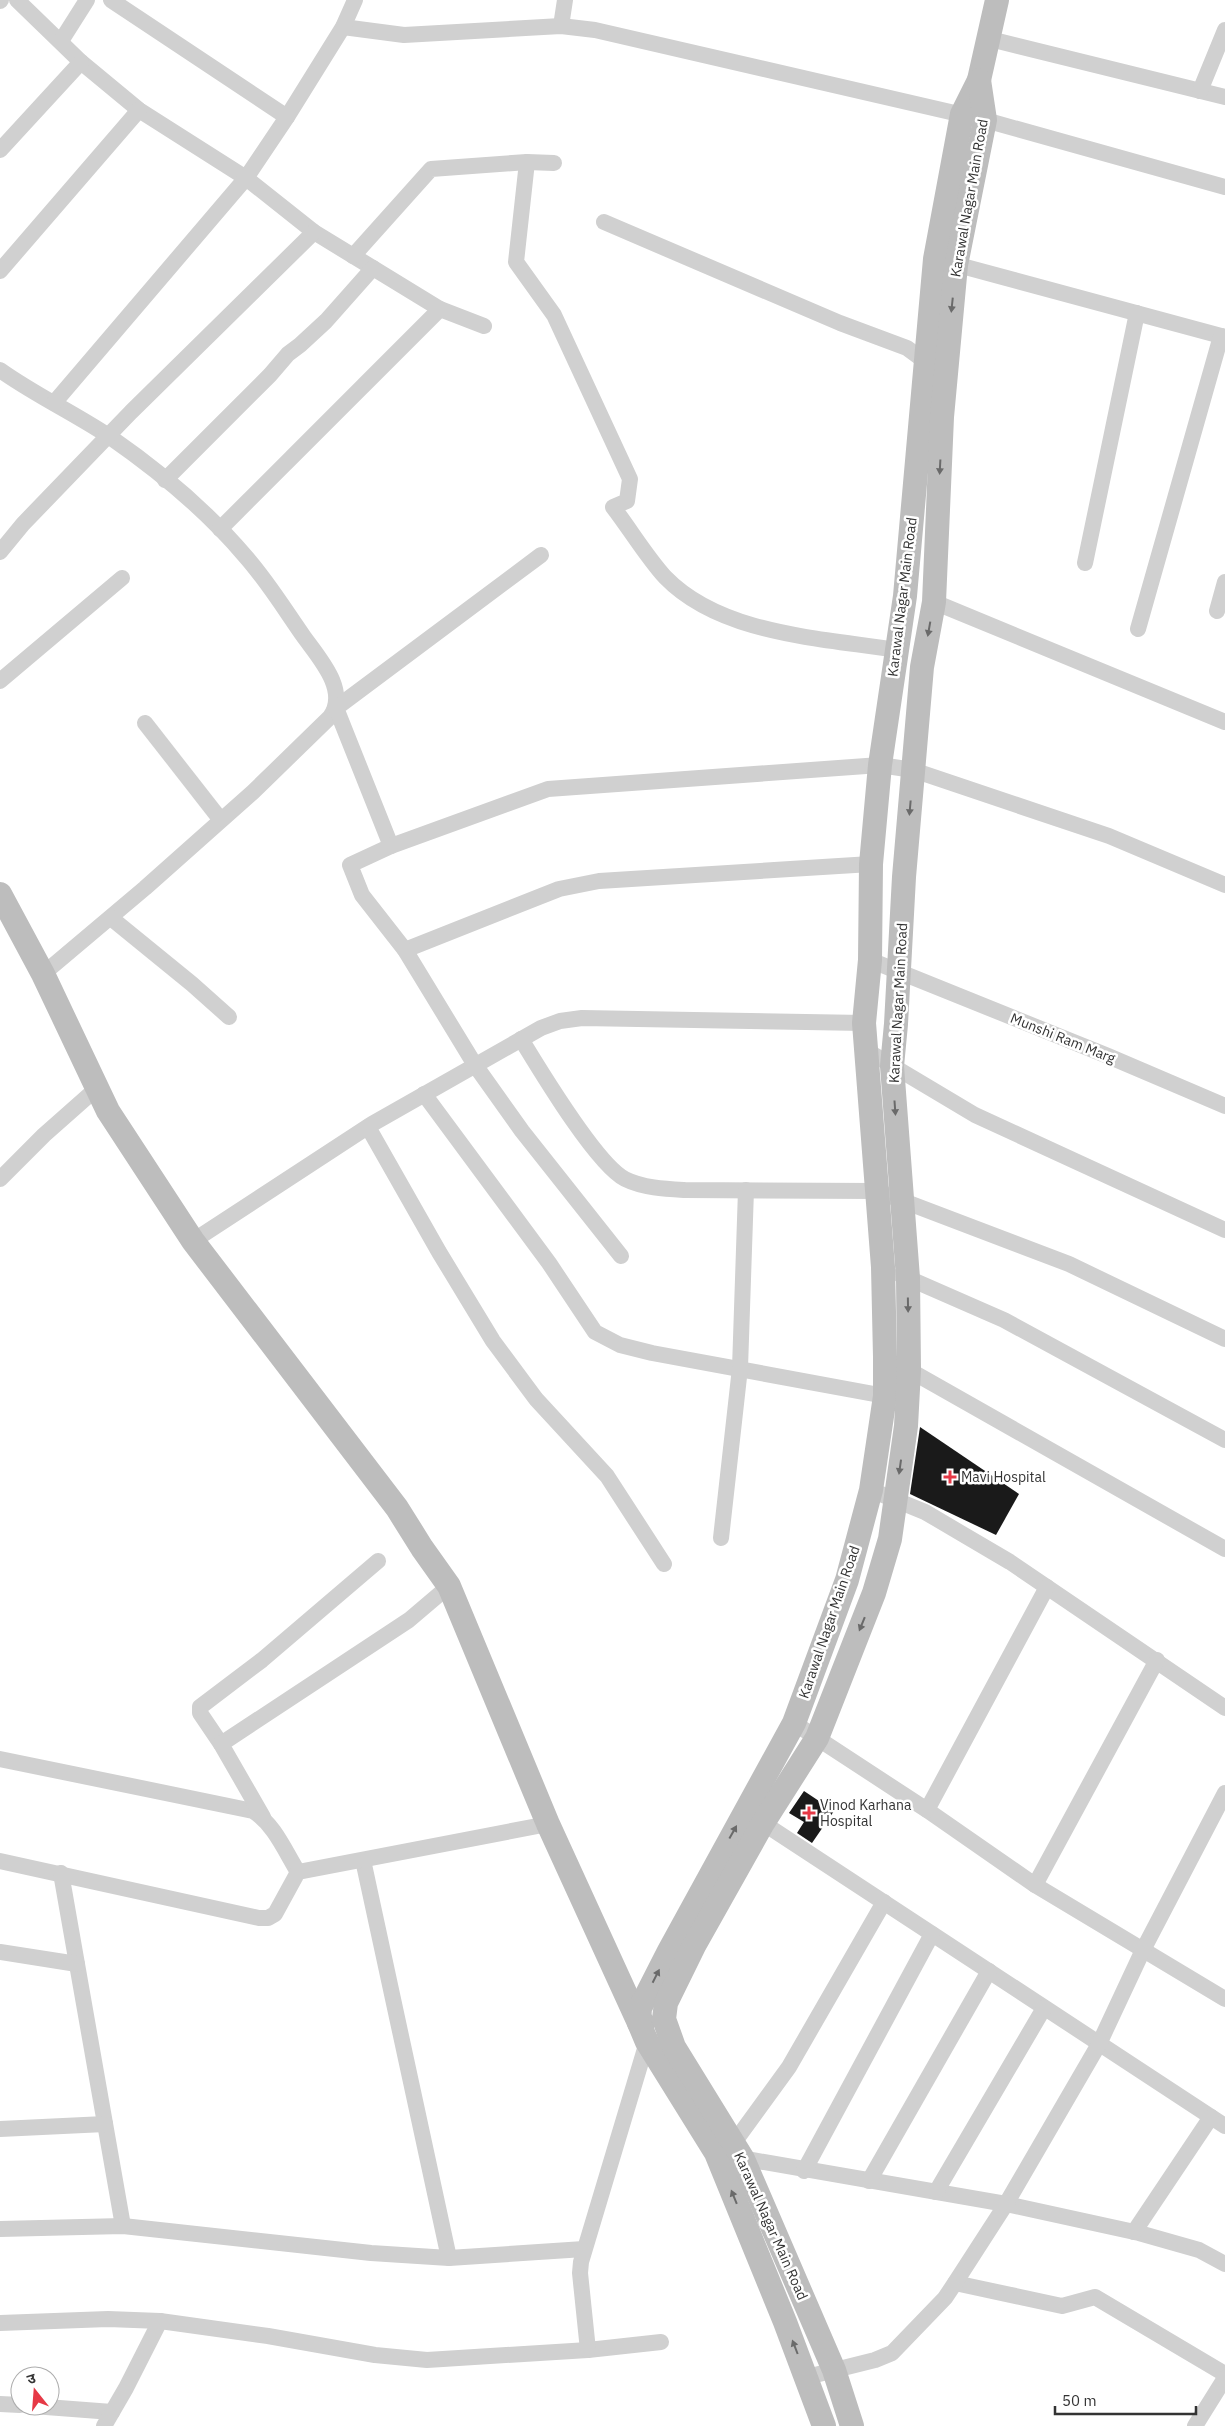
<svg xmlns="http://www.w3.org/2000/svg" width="1225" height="2426" font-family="'IBM Plex Sans','Noto Sans Devanagari',sans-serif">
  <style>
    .building { fill: #1a1a1a }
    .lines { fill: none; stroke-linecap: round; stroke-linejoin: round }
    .street { stroke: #d0d0d0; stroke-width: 16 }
    .secondary { stroke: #bdbdbd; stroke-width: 24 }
    .oneway { fill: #6a6a6a }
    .poi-dot { fill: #e63946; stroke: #fff; stroke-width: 2 }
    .labels { text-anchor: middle; stroke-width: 5; stroke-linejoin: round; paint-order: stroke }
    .street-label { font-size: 14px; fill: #333; stroke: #fff }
    .poi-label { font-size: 14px; fill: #333; stroke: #fff; text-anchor: start }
  </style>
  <rect width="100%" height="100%" fill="#fff"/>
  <g class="building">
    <polygon points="920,1427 1019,1494 996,1535 910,1494"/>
    <polygon points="804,1791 834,1811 812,1843 797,1833 804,1822 789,1813"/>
  </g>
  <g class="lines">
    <g class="street">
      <polyline points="17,0 81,62 139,110 246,178 314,232 440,309 484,326"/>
      <polyline points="111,0 287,117"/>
      <polyline points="0,1 1,0"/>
      <polyline points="561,26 565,0"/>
      <polyline points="343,27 404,35 561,26 595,30 985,120 1225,187"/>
      <polyline points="990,39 1225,97"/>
      <polyline points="61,41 87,0"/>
      <polyline points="1200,91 1225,30"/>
      <polyline points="0,150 81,62"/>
      <path d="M 527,162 L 516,262 L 554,315 L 630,479 L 627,501 L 613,507 C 630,529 646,556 665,577 C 721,635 822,638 897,650"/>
      <polyline points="604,222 840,323 907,348 926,362"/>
      <polyline points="353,256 431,169 527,162 554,163"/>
      <polyline points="947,262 1225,337"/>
      <polyline points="0,271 139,110"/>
      <path d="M 0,370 C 35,395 74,413 110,437 C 159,471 208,512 246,557 C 268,582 285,610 304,637 C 320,659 349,691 330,717 L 253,792 L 145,888 L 43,974"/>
      <polyline points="54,403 246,178 287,117 343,27 355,0"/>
      <polyline points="165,480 270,375 288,354 300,345 326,321 373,268"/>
      <polyline points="220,529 440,309"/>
      <polyline points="0,552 23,524 131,412 314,232"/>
      <polyline points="1085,563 1137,313"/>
      <polyline points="934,602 1225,722"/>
      <polyline points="1217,611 1225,582"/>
      <polyline points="1138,629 1221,336"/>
      <polyline points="0,681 122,578"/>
      <polyline points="145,723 220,819"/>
      <polyline points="391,846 336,708 541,555"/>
      <polyline points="111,918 192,984 229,1017"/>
      <polyline points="405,950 559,889 599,881 871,864"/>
      <polyline points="870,960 1108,1056 1225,1106"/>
      <path d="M 521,1039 C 540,1070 596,1164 625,1179 C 643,1188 666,1189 685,1190 L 877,1191 L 1069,1264 L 1225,1339"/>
      <polyline points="866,1050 975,1115 1225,1230"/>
      <polyline points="424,1094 549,1263 595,1332 620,1345 652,1353 885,1396"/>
      <polyline points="368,1127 439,1252 493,1341 536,1399 607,1476 664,1564"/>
      <polyline points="0,1179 44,1135 96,1089"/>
      <polyline points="193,1241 372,1124 541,1028 560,1021 582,1018 864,1023"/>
      <polyline points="621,1256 522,1131 475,1065 405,950 362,895 350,865 391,846 548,789 880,765 913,770 1109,836 1225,885"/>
      <polyline points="901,1275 1004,1320 1225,1440"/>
      <polyline points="900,1368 909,1370 1225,1549"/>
      <polyline points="871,1490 925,1512 1010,1562 1225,1708"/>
      <polyline points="721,1538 740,1368 746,1190"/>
      <polyline points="794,1723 927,1810 1035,1885 1225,1999"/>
      <polyline points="221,1744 200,1713 200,1707 262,1660 378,1561"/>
      <path d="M 0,1759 L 253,1811 C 274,1824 285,1851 298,1872"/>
      <polyline points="927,1810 1047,1587"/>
      <polyline points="263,1817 221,1744 409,1620 449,1586"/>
      <polyline points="763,1823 1225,2126"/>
      <polyline points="363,1860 449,2258"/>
      <polyline points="0,1861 259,1918 268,1918 275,1914 298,1872 548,1824"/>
      <polyline points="61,1873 123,2226"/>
      <polyline points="1035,1885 1157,1660"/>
      <polyline points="0,1952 77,1964"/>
      <polyline points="0,2129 105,2124"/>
      <polyline points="733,2144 789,2067 884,1902"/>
      <polyline points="735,2157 1006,2204 1139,2233 1199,2250 1225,2264"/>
      <polyline points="804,2171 932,1934"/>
      <polyline points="869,2181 989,1971"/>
      <polyline points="936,2192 1044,2008"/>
      <polyline points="0,2229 123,2226 371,2253 449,2258 584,2249"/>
      <polyline points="1134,2232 1211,2117"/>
      <polyline points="955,2283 1062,2306 1095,2297 1225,2374"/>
      <polyline points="0,2323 108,2319 160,2321 268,2336 375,2355 427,2360 588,2350 661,2342"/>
      <polyline points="588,2350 580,2273 581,2262 647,2042 652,2040"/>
      <polyline points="807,2377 875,2360 892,2353 945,2298 955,2283 1006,2204 1099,2044 1143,1950 1225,1793"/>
      <polyline points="0,2404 20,2405"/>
      <polyline points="33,2406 112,2412"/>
      <polyline points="104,2426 126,2388 160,2321"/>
      <polyline points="1195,2426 1225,2378"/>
    </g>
    <g class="secondary">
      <polyline points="0,894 43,974 108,1111 193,1241 397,1508 422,1548 449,1586 548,1824 639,2023 643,2023"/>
      <polyline points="824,2426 785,2322 716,2153 647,2042 639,2023 640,2008 669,1951 794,1723 847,1580 871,1490 885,1396 885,1357 883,1267 864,1023 870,960 871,864 880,765 905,596 935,259 962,114 979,80 997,0"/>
      <polyline points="852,2426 834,2370 743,2159 674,2047 664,2019 666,2003 694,1946 763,1823 817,1738 874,1593 890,1539 906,1426 909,1370 908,1278 892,1066 896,1024 904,877 922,667 934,602 942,417 948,352 956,265 985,120 979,80"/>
    </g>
  </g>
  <defs><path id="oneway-solid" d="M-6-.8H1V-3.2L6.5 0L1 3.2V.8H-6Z" transform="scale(1.25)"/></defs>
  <g class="oneway">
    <use href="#oneway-solid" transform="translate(952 305) rotate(96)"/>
    <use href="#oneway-solid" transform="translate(940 467) rotate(93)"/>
    <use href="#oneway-solid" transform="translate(929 629) rotate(100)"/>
    <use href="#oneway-solid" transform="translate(910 808) rotate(95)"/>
    <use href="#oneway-solid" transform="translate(895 1108) rotate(86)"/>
    <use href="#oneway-solid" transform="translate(908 1305) rotate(89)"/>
    <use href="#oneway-solid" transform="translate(900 1467) rotate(98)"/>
    <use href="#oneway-solid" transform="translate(862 1624) rotate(112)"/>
    <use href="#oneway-solid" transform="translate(733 1832) rotate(-61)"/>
    <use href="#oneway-solid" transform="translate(656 1976) rotate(-63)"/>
    <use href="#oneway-solid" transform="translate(734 2197) rotate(-112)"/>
    <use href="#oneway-solid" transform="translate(795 2347) rotate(-111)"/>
  </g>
  <g class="poi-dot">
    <path d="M947.5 1469.5h5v5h5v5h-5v5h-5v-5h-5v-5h5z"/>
    <path d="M806.5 1805.5h5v5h5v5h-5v5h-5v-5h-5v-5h5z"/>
  </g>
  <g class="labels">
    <g class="street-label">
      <text transform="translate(969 198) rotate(-80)" y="5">Karawal Nagar Main Road</text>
      <text transform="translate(902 597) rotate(-83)" y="5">Karawal Nagar Main Road</text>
      <text transform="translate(898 1003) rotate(-87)" y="5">Karawal Nagar Main Road</text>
      <text transform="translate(1063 1038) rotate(22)" y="5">Munshi Ram Marg</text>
      <text transform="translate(829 1622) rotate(-71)" y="5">Karawal Nagar Main Road</text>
      <text transform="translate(771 2226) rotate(66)" y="5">Karawal Nagar Main Road</text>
    </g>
    <g class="poi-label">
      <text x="961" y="1482">Mavi Hospital</text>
      <text x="820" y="1810">Vinod Karhana<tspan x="820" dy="16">Hospital</tspan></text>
    </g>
  </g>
  <g transform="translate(35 2391) rotate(343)"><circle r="24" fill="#ffffff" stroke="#adadad"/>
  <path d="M0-4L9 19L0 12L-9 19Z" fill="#e63946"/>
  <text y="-8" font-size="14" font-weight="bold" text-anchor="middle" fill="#333333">उ</text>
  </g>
  <path d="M1055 2406v8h141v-8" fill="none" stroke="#333333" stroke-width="2.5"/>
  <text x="1062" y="2406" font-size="15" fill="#333333" stroke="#ffffff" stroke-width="4" paint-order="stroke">50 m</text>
</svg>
